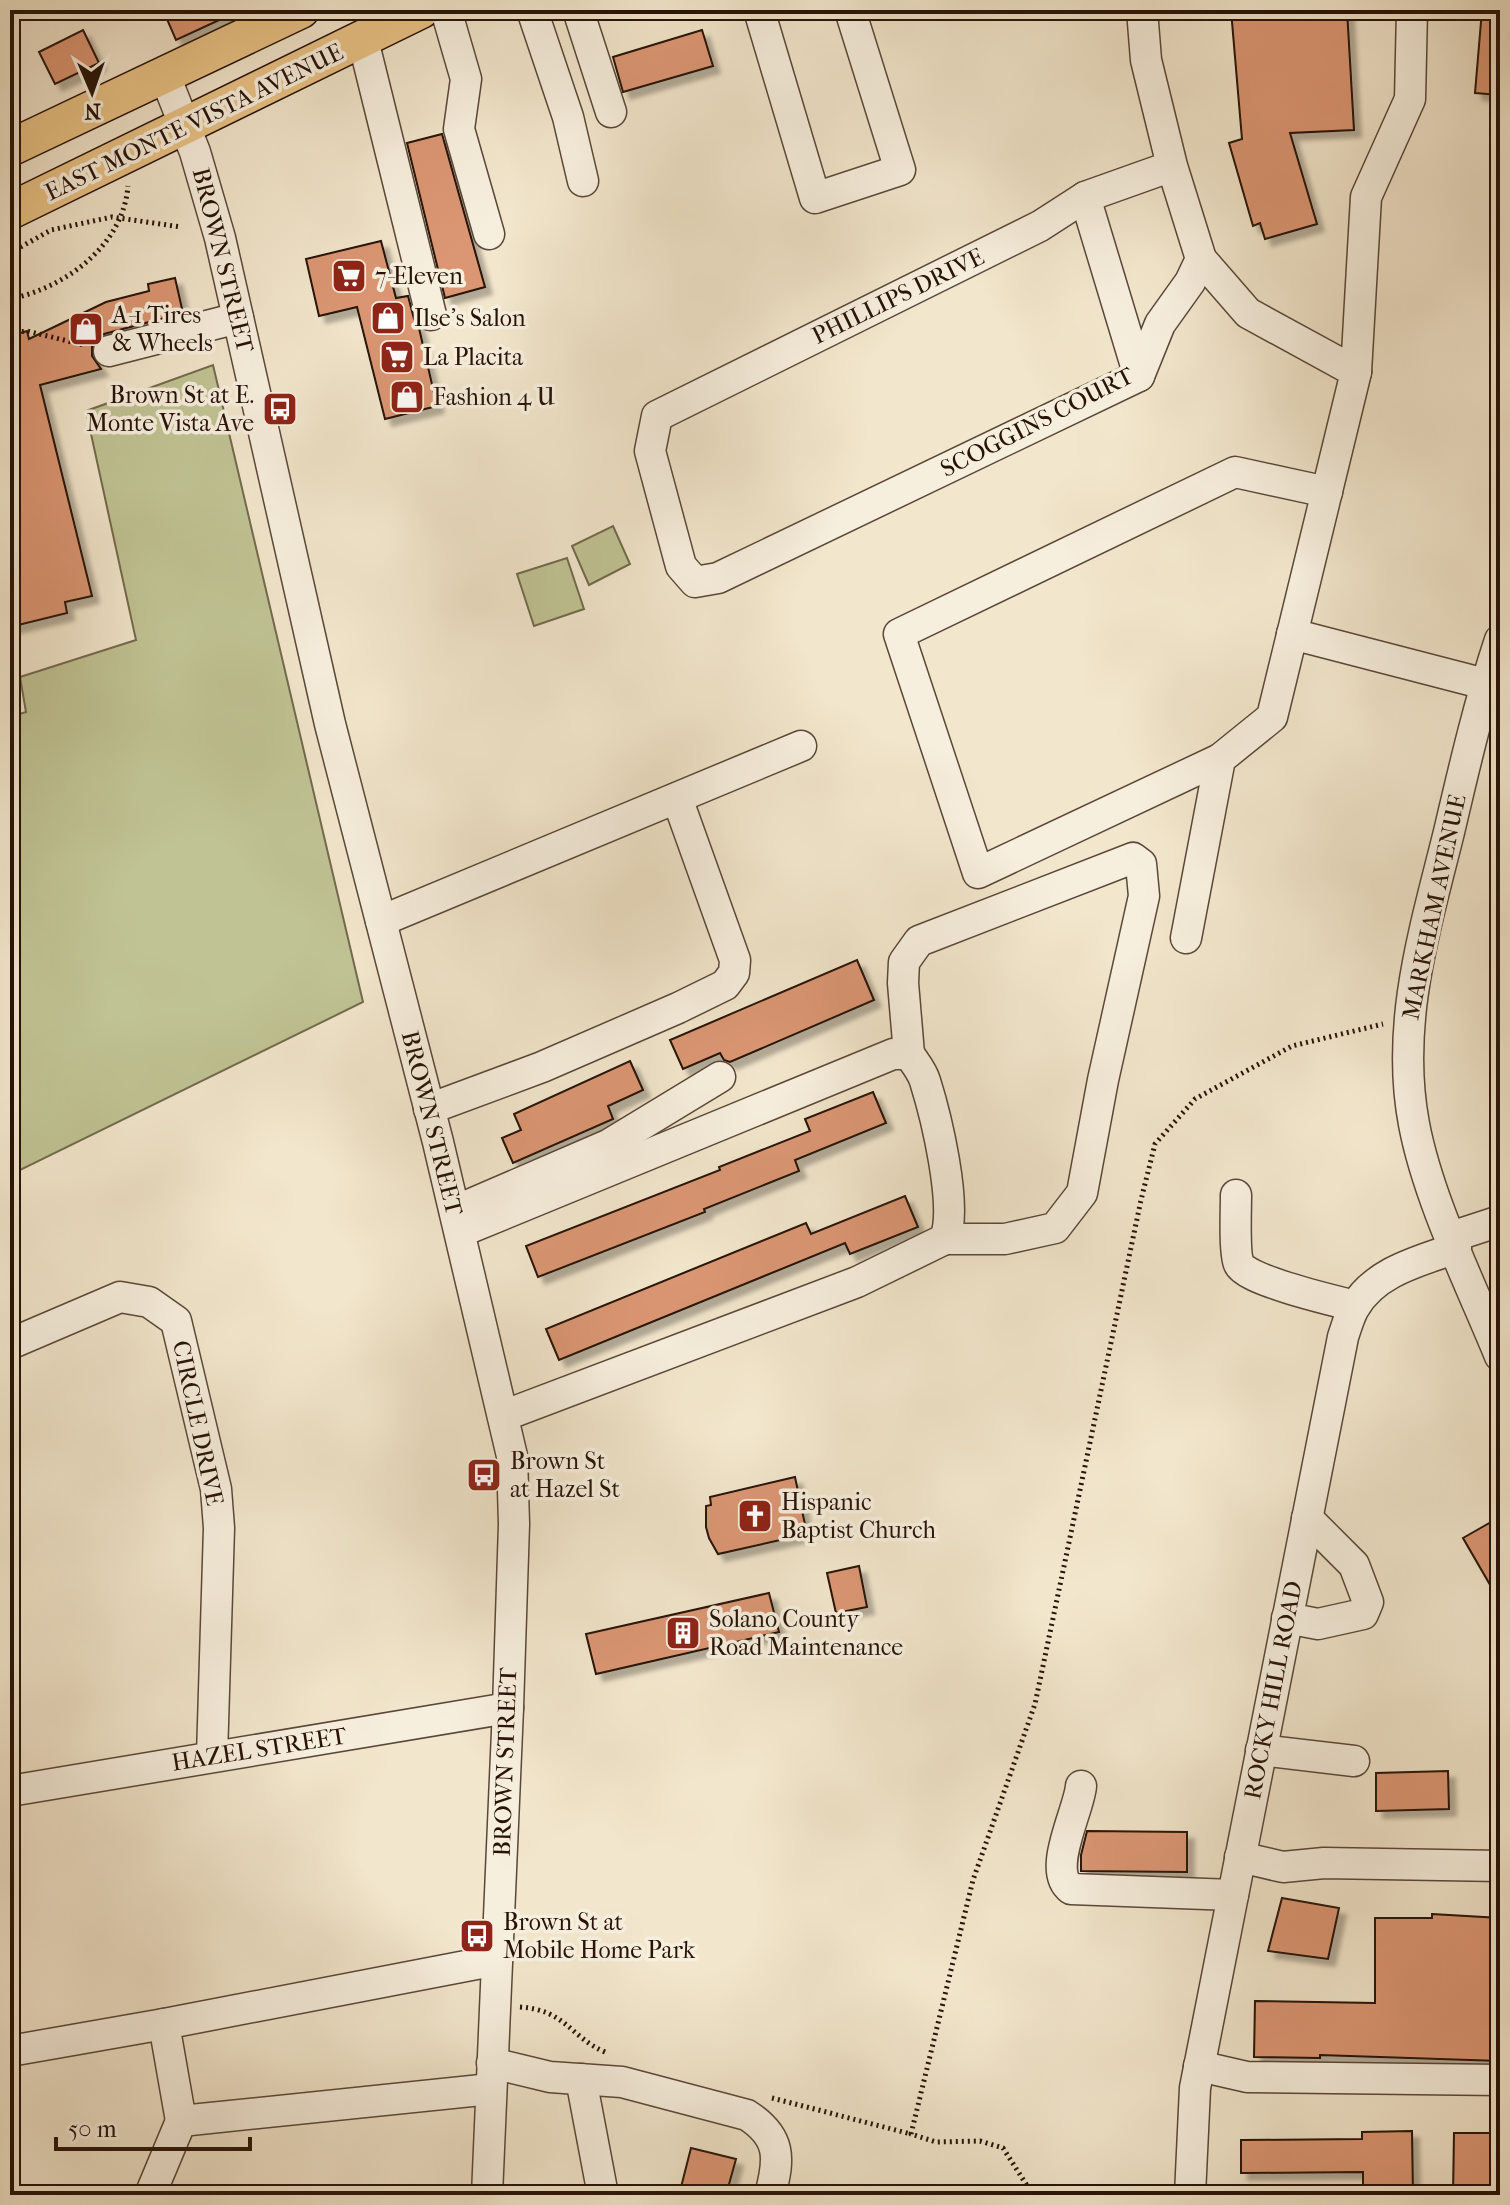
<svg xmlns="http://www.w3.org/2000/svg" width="1510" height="2205" font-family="'IM FELL French Canon',serif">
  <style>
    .green { fill: #c0c394; stroke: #736a4e; stroke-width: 2 }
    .building { fill: #db9673; stroke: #261207; stroke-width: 2; filter: url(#shadow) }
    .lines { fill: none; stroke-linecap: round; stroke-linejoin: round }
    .minor-casing { stroke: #594738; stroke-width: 33 }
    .major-casing { stroke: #261207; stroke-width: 39 }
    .path { stroke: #261207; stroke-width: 5; stroke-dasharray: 2 4; stroke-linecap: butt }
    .minor { stroke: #f7efde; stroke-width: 30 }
    .major { stroke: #e9c386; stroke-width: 36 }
    .labels { text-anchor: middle; stroke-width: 7; stroke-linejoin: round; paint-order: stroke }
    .street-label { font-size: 24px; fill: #261207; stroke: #f7efde }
    .poi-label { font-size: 24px; fill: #261207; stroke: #f7efde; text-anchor: start }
  </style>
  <defs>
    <filter id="shadow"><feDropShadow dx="7" dy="7" stdDeviation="2" flood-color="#0004"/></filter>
  </defs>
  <rect width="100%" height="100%" fill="#f2e6cc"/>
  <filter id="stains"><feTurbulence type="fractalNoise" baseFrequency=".0025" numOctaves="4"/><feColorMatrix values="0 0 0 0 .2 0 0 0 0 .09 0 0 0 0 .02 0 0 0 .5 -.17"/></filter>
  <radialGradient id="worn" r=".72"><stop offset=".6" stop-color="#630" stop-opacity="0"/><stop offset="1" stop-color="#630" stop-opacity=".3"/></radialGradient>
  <g class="green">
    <polygon points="213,365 363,1002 10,1175 10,717 26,712 20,677 136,640 86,411"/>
    <polygon points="613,526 630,564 589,585 572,546"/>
    <polygon points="567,558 584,609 534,626 517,574"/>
  </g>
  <g class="building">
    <polygon points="163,10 241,10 176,40"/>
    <polygon points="1231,10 1347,10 1354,130 1290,133 1317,224 1265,239 1260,223 1253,226 1229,143 1242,139"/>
    <polygon points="1482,10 1500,10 1500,95 1475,93"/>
    <polygon points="83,30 99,63 55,84 39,52"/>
    <polygon points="702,30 713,66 623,92 613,57"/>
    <polygon points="442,134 485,287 445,298 407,143"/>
    <polygon points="381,241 396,298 408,296 414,319 419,328 437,406 385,419 357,307 319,316 306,259"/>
    <polygon points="175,278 183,313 104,334 93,340 92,347 92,356 101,369 40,385 92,596 65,602 67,613 10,627 10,336 27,331 29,339 106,302 149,291 148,284"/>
    <polygon points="857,960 874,1000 730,1062 724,1060 720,1053 683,1069 670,1040"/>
    <polygon points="630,1061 643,1090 608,1106 613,1119 513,1163 502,1138 521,1130 514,1114"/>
    <polygon points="873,1092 886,1123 795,1160 799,1171 704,1209 705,1212 538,1277 526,1246 720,1170 719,1167 810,1131 805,1119"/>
    <polygon points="905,1196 918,1227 850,1254 845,1243 559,1360 546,1329 806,1223 811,1234"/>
    <polygon points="795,1477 807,1534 718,1554 709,1538 706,1527 706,1506 711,1505 710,1497"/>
    <polygon points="1500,1517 1500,1602 1463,1538"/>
    <polygon points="859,1566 867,1607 836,1613 827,1573"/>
    <polygon points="769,1593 779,1632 596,1674 586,1634"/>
    <polygon points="1448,1771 1449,1809 1376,1811 1376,1773"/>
    <polygon points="1087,1831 1187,1832 1187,1872 1081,1871 1081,1855"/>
    <polygon points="1282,1898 1339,1908 1328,1959 1268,1951"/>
    <polygon points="1432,1914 1500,1918 1500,2061 1320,2055 1320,2058 1254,2057 1255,2001 1375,2003 1375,1918 1432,1918"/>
    <polygon points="1412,2131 1413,2195 1363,2195 1363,2172 1241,2173 1241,2140 1362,2139 1362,2132"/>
    <polygon points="1454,2133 1500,2133 1500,2195 1453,2195"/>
    <polygon points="691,2148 736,2159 726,2195 679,2195"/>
  </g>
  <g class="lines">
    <g class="minor-casing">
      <g id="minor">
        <polyline points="446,10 466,79 459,129 489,234"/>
        <polyline points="532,10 568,117 583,181"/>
        <polyline points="578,10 611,112"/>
        <polyline points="759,10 815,198 900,170 850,10"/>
        <polyline points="1142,10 1146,60 1172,166 1201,259 1190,282 1160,324 1139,376 718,578 695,582 681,566 650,451 657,416 1040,226 1085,197 1172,166"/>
        <polyline points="363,40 431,315"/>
        <polyline points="165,76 195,152 220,238 330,724 438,1142 512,1456 514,1524 508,1708 487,2195"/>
        <polyline points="1085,197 1139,376"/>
        <polyline points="1201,259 1248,313 1356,372 1366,197 1410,99 1412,10"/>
        <polyline points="109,351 238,318"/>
        <polyline points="1292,634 1485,684"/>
        <path d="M 1500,640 C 1479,703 1464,768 1449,832 C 1425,929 1395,1024 1414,1124 C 1428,1199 1471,1285 1500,1356"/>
        <polyline points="1220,759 978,873 899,634 1235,472 1327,492"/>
        <polyline points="381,921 801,746"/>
        <polyline points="1186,938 1220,759 1272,717 1356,372"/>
        <polyline points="909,1054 903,983 904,962 919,941 1133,858 1141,864 1144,896 1103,1080 1082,1193 1055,1228 1005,1239 945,1239"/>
        <polyline points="429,1109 542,1067 678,1008 725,985 734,973 735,960 677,798"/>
        <path d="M 1236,1195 C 1236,1209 1234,1253 1239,1264 C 1245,1280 1335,1301 1355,1306"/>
        <polyline points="455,1211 608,1145 720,1077"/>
        <path d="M 460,1232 L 893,1054 L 909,1054 C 915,1063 922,1071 925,1081 C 936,1116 958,1206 945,1239 L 857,1282 L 503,1416"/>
        <polyline points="1451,1237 1500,1221"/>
        <polyline points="10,1344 120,1297 149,1302 176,1321 216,1489 219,1528 212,1756"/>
        <polyline points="1287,1618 1318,1624 1363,1614 1368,1602 1354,1565 1307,1518"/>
        <polyline points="1261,1750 1354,1761"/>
        <path d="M 1081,1786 C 1079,1811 1046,1870 1071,1889 L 1233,1895"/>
        <polyline points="10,1791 508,1708"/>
        <polyline points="1240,1857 1283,1867 1324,1863 1500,1866"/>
        <polyline points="164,2024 181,2121 491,2089"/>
        <polyline points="10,2051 164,2024 497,1960"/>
        <path d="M 492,2063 L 550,2077 L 622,2082 L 747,2115 C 781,2137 780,2158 770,2195"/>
        <polyline points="1199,2066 1247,2077 1500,2080"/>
        <polyline points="581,2079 603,2195"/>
        <polyline points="150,2195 181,2121"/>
        <path d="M 1190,2195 L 1195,2088 L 1343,1337 C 1346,1328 1349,1317 1354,1308 C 1375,1271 1420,1261 1456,1248"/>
      </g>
    </g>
    <g class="major-casing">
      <g id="major">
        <polyline points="10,148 301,10"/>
        <polyline points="10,211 421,10"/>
      </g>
    </g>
    <g class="path">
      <polyline points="10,253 51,230 112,217 181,227"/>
      <path d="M 10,299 C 65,288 123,246 128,186"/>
      <polyline points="10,333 27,331 84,345"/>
      <path d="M 520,2007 C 566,2010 570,2037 605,2052"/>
      <polyline points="772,2098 911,2134"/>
      <polyline points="1033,2195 1003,2148 980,2141 936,2142 911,2134 973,1880 1035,1704 1141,1200 1155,1144 1195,1099 1292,1046 1383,1024"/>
    </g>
    <use href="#minor" class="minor"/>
    <use href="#major" class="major"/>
  </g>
  <defs>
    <g id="supermarket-square" transform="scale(1.8)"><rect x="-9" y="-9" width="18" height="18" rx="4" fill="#8f2418" stroke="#f7efde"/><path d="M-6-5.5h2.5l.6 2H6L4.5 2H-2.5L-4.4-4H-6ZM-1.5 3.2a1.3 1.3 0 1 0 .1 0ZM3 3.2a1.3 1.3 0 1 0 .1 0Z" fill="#fff"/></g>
    <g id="shop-square" transform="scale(1.8)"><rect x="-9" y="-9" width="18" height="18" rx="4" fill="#8f2418" stroke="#f7efde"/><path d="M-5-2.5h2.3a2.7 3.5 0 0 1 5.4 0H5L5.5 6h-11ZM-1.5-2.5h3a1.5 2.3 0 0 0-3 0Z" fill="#fff"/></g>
    <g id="bus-square" transform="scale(1.8)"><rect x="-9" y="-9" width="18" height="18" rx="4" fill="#8f2418" stroke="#f7efde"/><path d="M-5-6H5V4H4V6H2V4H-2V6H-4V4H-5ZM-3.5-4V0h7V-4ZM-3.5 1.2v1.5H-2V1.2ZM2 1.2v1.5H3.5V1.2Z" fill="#fff"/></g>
    <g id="church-square" transform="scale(1.8)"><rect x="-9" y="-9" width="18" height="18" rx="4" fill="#8f2418" stroke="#f7efde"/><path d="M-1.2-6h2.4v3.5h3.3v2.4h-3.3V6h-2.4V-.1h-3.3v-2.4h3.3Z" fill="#fff"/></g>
    <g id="building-square" transform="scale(1.8)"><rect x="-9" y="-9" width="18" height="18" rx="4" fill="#8f2418" stroke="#f7efde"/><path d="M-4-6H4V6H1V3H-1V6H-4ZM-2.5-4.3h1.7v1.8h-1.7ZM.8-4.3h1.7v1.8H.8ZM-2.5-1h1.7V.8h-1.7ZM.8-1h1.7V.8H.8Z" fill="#fff"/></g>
  </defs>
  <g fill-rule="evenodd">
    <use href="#supermarket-square" x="349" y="276"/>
    <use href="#shop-square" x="388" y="318"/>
    <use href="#shop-square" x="86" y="329"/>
    <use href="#supermarket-square" x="397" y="357"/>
    <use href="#shop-square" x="407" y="397"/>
    <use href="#bus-square" x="280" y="409"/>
    <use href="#bus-square" x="484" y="1475"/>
    <use href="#church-square" x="755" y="1516"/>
    <use href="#building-square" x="683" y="1633"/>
    <use href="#bus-square" x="477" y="1936"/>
  </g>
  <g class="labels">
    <g class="street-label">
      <text transform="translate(194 122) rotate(-26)" y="8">EAST MONTE VISTA AVENUE</text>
      <text transform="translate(223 260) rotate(76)" y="8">BROWN STREET</text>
      <text transform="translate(898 296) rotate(-26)" y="8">PHILLIPS DRIVE</text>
      <text transform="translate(1037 422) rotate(-27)" y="8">SCOGGINS COURT</text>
      <text transform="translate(1434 907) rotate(-78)" y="8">MARKHAM AVENUE</text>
      <text transform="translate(432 1123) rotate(76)" y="8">BROWN STREET</text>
      <text transform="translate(198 1423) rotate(78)" y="8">CIRCLE DRIVE</text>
      <text transform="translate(1273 1690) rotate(-79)" y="8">ROCKY HILL ROAD</text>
      <text transform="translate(259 1749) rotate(-9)" y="8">HAZEL STREET</text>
      <text transform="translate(505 1762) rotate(-88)" y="8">BROWN STREET</text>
    </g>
    <g class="poi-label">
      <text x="375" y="284">7-Eleven</text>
      <text x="112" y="323">A-1 Tires<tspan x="112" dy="28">&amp; Wheels</tspan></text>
      <text x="414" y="326">Ilse's Salon</text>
      <text x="423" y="365">La Placita</text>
      <text x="254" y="403" text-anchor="end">Brown St at E.<tspan x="254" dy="28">Monte Vista Ave</tspan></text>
      <text x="433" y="405">Fashion 4 U</text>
      <text x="510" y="1469">Brown St<tspan x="510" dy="28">at Hazel St</tspan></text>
      <text x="781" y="1510">Hispanic<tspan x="781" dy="28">Baptist Church</tspan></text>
      <text x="709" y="1627">Solano County<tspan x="709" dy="28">Road Maintenance</tspan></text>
      <text x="503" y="1930">Brown St at<tspan x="503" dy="28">Mobile Home Park</tspan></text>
    </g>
  </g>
  <rect width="1510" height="2205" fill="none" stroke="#f2e6cc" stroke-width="40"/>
  <rect x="12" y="12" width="1486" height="2181" fill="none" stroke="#261207" stroke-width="4"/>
  <rect x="20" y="20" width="1470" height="2165" fill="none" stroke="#261207" stroke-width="2"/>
  <g transform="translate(92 92) rotate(178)" stroke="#f7efde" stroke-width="6" paint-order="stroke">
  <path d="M0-6L14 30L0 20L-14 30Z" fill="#261207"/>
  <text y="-12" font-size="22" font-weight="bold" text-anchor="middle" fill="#261207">N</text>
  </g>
  <path d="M56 2137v12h194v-12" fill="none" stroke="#261207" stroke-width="4"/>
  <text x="68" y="2137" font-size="24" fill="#261207" stroke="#f7efde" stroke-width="6" paint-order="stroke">50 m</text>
  <rect width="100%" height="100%" filter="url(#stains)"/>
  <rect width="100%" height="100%" fill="url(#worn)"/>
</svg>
